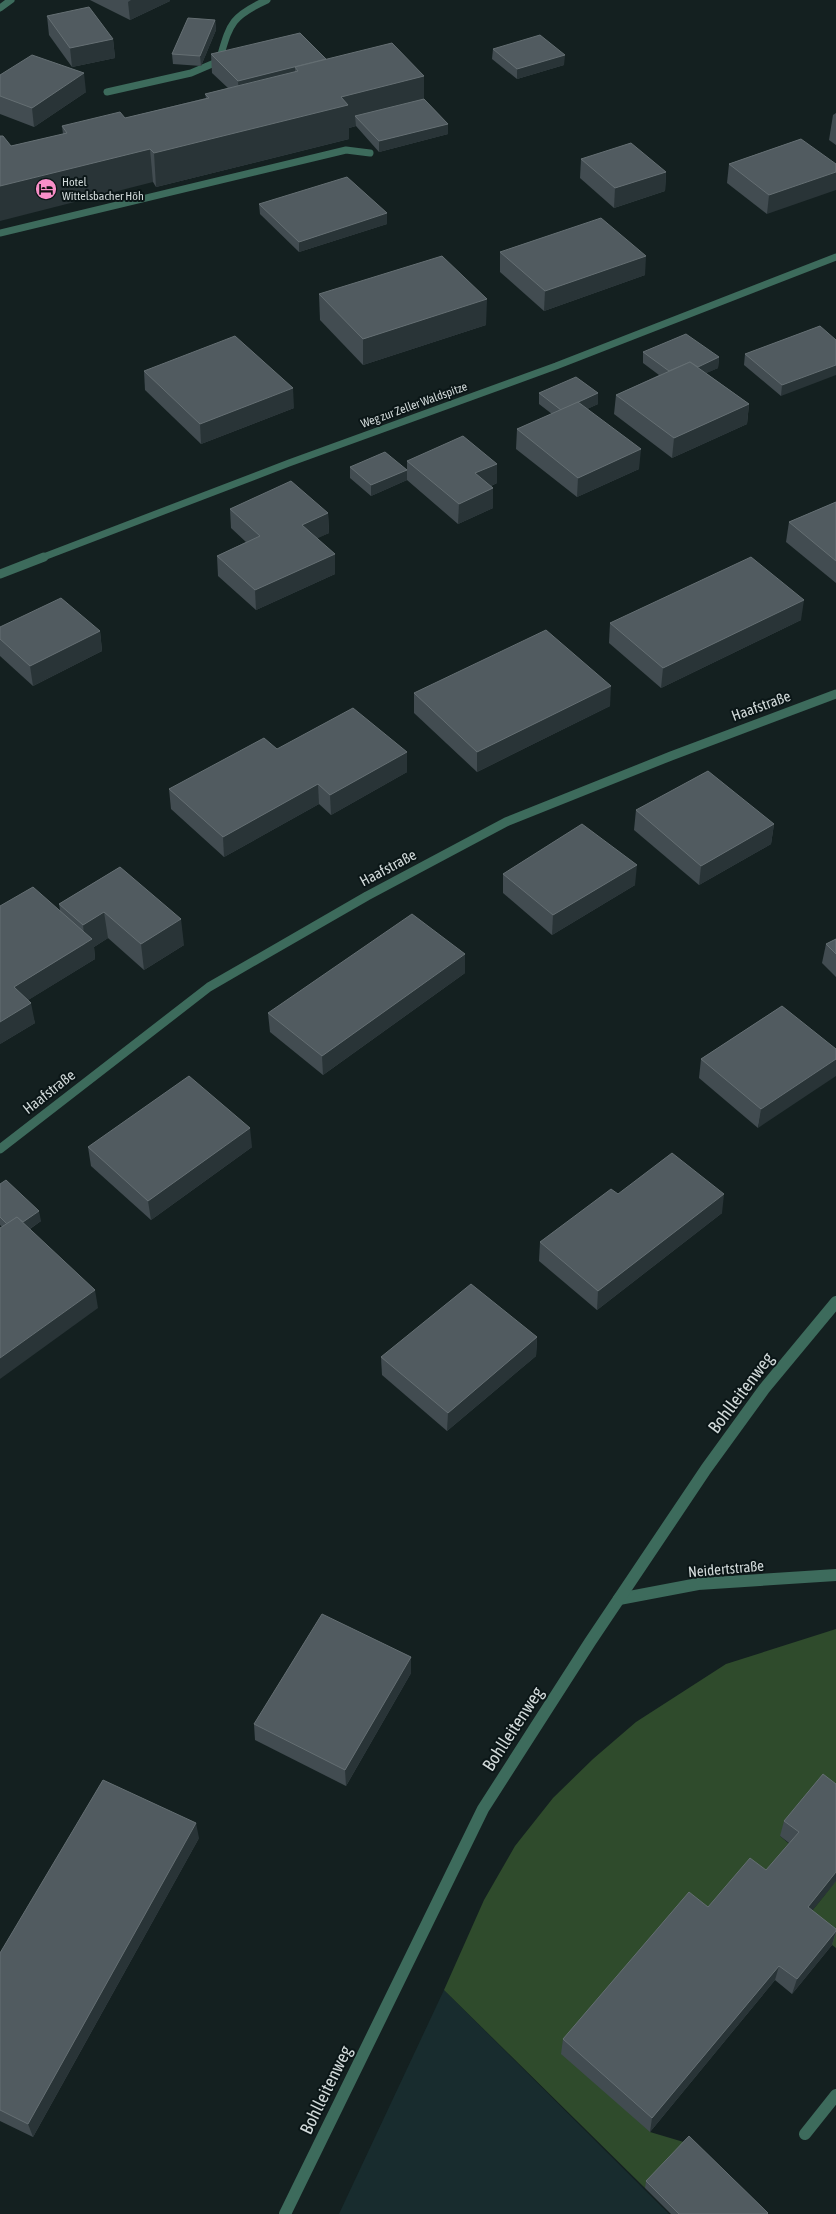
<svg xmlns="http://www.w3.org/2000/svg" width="836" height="2214" font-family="'Asap Condensed',sans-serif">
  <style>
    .built { fill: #182c2e }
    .green { fill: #2f4b2c }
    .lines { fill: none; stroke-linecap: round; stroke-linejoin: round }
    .service { stroke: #3d6b5c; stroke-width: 7 }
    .minor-far2 { stroke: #3d6b5c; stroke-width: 7 }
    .minor-far1 { stroke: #3d6b5c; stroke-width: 9 }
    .minor { stroke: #3d6b5c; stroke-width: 12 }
    .wall { fill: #424c51 }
    .shaded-wall { fill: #293437 }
    .building { fill: #515b60; stroke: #656f73 }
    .labels { text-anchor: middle; stroke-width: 4; stroke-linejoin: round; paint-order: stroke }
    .far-poi-label { font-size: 12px; fill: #d1d9d9; stroke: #0b1617; text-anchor: start }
    .far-street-label { font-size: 12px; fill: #d1d9d9; stroke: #0b1617 }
    .street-label { font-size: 15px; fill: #d1d9d9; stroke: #0b1617 }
    .near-street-label { font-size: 18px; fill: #d1d9d9; stroke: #0b1617 }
  </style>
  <rect width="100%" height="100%" fill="#142020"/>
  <polygon class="built" points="444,1990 669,2214 339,2214"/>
  <g class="green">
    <polygon points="836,1629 836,1802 780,1836 794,1848 650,2132 687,2143 645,2188 444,1990 484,1900 515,1846 553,1798 593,1759 636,1722 726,1664"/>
    <polygon points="836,1881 836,1948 803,1922"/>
  </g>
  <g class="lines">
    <g class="service">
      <path d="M 107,92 L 191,73 L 219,61 C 230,24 230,17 267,0"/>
      <polyline points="0,233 346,150 370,153"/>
    </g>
    <g class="minor-far2">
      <polyline points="0,8 11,0"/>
      <polyline points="41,558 289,463 556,366 836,257"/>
    </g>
    <g class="minor-far1">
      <polyline points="0,574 44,557"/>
      <polyline points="0,1149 209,987 367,896 506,822 671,756 836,694"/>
    </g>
    <g class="minor">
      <polyline points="619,1599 698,1584 836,1575"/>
      <polyline points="805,2134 836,2095"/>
      <polyline points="285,2214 483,1809 590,1642 706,1469 764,1389 836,1302"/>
    </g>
  </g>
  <g class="wall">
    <polygon points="90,0 170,0 170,1 130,20"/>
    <polygon points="47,16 113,39 115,58 72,67 49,35"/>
    <polygon points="215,20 216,30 201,66 173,64 172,54"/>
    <polygon points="493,49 564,65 517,79 492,59"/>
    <polygon points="211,54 326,59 424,76 424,99 448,124 448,134 379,152 356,126 349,128 349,139 156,187 153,182 11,146 63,134 62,126 125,118 206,98 205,94 228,88 212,73"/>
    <polygon points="0,75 86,92 34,127 0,114"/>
    <polygon points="836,113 836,145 829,140 833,115"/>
    <polygon points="801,139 767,214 727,183 729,164"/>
    <polygon points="581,159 666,172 665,191 614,208 580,178"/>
    <polygon points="259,204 387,224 299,252 260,214"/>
    <polygon points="500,252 645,275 544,311 500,272"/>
    <polygon points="319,294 486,325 363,365 320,320"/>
    <polygon points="820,326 781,396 744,365 745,354"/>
    <polygon points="643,352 719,357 718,368 706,373 749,404 747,424 672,458 614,414 616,395 659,375 643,363"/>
    <polygon points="144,371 294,408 201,444 145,390"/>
    <polygon points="539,393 598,393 598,404 587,409 639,469 577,497 516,449 517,429 552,414 539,404"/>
    <polygon points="407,461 497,464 497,483 491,486 493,488 493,508 458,524 407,480 371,496 350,478 350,467 407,470"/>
    <polygon points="836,502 836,583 786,542 789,522"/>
    <polygon points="230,509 328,513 329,533 317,538 335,574 256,610 218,576 217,556 246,542 231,528"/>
    <polygon points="801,620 661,688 609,643 610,623"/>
    <polygon points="0,627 100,631 102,651 33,686 0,656"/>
    <polygon points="414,693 610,706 477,772 414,713"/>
    <polygon points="277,749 407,772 331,815 319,804 224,857 171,809 169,789"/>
    <polygon points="636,810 774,824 771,844 699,885 634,830"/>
    <polygon points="120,867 184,945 144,970 108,938 94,947 95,959 28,1000 35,1023 0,1044 60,910 59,904"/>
    <polygon points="503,874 635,885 552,935 503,893"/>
    <polygon points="836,939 836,977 822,963 826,944"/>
    <polygon points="465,973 323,1075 270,1032 268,1013"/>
    <polygon points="782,1006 758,1128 699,1078 701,1059"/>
    <polygon points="88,1147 252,1147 151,1220 91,1166"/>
    <polygon points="0,1184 41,1221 30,1229 98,1308 0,1225"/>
    <polygon points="618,1194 722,1213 597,1310 539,1261 540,1242"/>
    <polygon points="537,1337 536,1356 447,1431 382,1375 381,1357"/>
    <polygon points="411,1673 346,1786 255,1740 254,1724"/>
    <polygon points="823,1774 836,1881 812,1910 836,1929 836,1933 832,1945 792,1994 775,1980 650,2132 561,2054 563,2039 708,1907 766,1870 789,1843 780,1836 784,1821"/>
    <polygon points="199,1838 33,2137 0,2121 0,1953"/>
    <polygon points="646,2181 768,2214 671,2214 645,2188"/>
  </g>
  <g class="shaded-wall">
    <polygon points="131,0 170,0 170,1 130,20 128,2"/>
    <polygon points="215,20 216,30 201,66 200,56"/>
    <polygon points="113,39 115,58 72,67 70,48"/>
    <polygon points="565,55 564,65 517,79 517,69"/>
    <polygon points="326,59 298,71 295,67 295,86 239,99 238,81"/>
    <polygon points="84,73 86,92 34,127 32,108"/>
    <polygon points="424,76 424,109 355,116 356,126 349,128 349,139 156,187 154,153 341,97"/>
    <polygon points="448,124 448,134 379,152 379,141"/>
    <polygon points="150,149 153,182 0,221 0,186"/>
    <polygon points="666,172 665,191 614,208 615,188"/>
    <polygon points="836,172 836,190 767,214 769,195"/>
    <polygon points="387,213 387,224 299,252 299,242"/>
    <polygon points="646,256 645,275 544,311 545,291"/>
    <polygon points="487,299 486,325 363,365 363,339"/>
    <polygon points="719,357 718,368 675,387 676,376"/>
    <polygon points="836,365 836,375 781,396 782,385"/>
    <polygon points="293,388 294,408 201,444 200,424"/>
    <polygon points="598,393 598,404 561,421 561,410"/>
    <polygon points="749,404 747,424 672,458 674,438"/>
    <polygon points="641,449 639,469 577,497 578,478"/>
    <polygon points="497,464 497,483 475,493 475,473"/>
    <polygon points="407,470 407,480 371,496 371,485"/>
    <polygon points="493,488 493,508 458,524 459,504"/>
    <polygon points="328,513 329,533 303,545 302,525"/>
    <polygon points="335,554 335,574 256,610 255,590"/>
    <polygon points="804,600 801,620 661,688 663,668"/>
    <polygon points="100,631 102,651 33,686 30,666"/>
    <polygon points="611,686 610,706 477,772 477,752"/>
    <polygon points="407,752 407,772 331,815 330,795"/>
    <polygon points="318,784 319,804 224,857 223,837"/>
    <polygon points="774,824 771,844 699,885 701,866"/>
    <polygon points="637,865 635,885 552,935 553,915"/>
    <polygon points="104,912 108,938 94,947 95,959 17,1007 14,987 85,944 83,925"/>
    <polygon points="181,919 184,945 144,970 141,944"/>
    <polygon points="465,954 465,973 323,1075 322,1056"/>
    <polygon points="31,1003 35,1023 0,1044 0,1022"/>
    <polygon points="836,1059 836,1076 758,1128 761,1109"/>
    <polygon points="250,1128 252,1147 151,1220 148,1201"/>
    <polygon points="724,1194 722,1213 597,1310 598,1291"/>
    <polygon points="39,1211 41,1221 15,1239 13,1229"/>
    <polygon points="95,1290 98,1308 0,1379 0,1358"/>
    <polygon points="537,1337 536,1356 447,1431 448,1413"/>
    <polygon points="411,1657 411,1673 346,1786 345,1770"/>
    <polygon points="196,1823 199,1838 33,2137 28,2124"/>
    <polygon points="836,1872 836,1881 803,1922 808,1907"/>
    <polygon points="836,1931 832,1945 792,1994 797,1979"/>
    <polygon points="779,1966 775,1980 650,2132 652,2118"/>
  </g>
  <g class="building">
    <polygon points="89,7 113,39 70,48 47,16"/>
    <polygon points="188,18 215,20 200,56 172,54"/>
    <polygon points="300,33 326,59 238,81 211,54"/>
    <polygon points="540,35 565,55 517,69 493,49"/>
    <polygon points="392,43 424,76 341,97 348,105 154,153 150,149 0,186 0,136 3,136 11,146 67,133 62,126 120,112 125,118 209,98 205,94 298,71 295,67"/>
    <polygon points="32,55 84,73 32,108 0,96 0,75"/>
    <polygon points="424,99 448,124 379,141 355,116"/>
    <polygon points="801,139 836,164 836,172 769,195 729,164"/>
    <polygon points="631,143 666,172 615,188 581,159"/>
    <polygon points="347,177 387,213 299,242 259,204"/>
    <polygon points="601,218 646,256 545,291 500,252"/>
    <polygon points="442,256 487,299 363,339 319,294"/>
    <polygon points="820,326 836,340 836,365 782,385 745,354"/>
    <polygon points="686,334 719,357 698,367 690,362 669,371 643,352"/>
    <polygon points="235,336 293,388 200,424 144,371"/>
    <polygon points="690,362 749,404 674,438 616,395"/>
    <polygon points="576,377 598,393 561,410 539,393"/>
    <polygon points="578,402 641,449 578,478 517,429"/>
    <polygon points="463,436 497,464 475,473 493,488 459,504 407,461"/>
    <polygon points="385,452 407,470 371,485 350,467"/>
    <polygon points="291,481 328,513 302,525 335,554 255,590 217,556 260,536 230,509"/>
    <polygon points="836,502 836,561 789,522"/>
    <polygon points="751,557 804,600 663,668 610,623"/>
    <polygon points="61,598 100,631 30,666 0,639 0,627"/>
    <polygon points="546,630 611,686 477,752 414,693"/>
    <polygon points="353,708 407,752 330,795 318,784 223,837 169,789 264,738 277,749"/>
    <polygon points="708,771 774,824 701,866 636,810"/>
    <polygon points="582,824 637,865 553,915 503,874"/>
    <polygon points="120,867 181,919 141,944 104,912 83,925 59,904"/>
    <polygon points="33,887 92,939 14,987 31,1003 0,1022 0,906"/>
    <polygon points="412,914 465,954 322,1056 268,1013"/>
    <polygon points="836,939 836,954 826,944"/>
    <polygon points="782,1006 836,1049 836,1059 761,1109 701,1059"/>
    <polygon points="189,1076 250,1128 148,1201 88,1147"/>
    <polygon points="672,1153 724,1194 598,1291 540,1242 611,1189 618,1194"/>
    <polygon points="6,1180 39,1211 23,1222 17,1217 7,1224 0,1217 0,1184"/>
    <polygon points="17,1217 95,1290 0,1358 0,1228"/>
    <polygon points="471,1284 537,1337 448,1413 381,1357"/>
    <polygon points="322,1614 411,1657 345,1770 254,1724"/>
    <polygon points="823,1774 836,1784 836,1872 808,1907 836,1929 836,1931 797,1979 779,1966 652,2118 563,2039 689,1892 708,1907 750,1858 766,1870 799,1832 784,1821"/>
    <polygon points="103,1780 196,1823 28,2124 0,2110 0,1953"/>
    <polygon points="689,2136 768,2213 767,2214 679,2214 646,2181"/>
  </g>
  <defs>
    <g id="hotel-disc" transform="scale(1.125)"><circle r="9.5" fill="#f98fc8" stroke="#0b1617"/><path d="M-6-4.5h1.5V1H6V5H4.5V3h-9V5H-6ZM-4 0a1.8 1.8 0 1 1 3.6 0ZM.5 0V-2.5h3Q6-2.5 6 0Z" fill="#111"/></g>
  </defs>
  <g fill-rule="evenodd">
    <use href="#hotel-disc" x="46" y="189"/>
  </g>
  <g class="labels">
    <g class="far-poi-label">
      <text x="62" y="186">Hotel<tspan x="62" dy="14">Wittelsbacher Höh</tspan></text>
    </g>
    <g class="far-street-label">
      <text transform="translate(414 405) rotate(-20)" y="4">Weg zur Zeller Waldspitze</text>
    </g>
    <g class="street-label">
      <text transform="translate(761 706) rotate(-20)" y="5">Haafstraße</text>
      <text transform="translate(388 868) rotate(-28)" y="5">Haafstraße</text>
      <text transform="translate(49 1092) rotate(-38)" y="5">Haafstraße</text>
      <text transform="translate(726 1569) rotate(-5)" y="5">Neidertstraße</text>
    </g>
    <g class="near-street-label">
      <text transform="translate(741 1393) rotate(-53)" y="6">Bohlleitenweg</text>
      <text transform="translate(513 1729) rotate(-57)" y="6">Bohlleitenweg</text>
      <text transform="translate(326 2090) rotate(-64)" y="6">Bohlleitenweg</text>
    </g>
  </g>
</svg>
